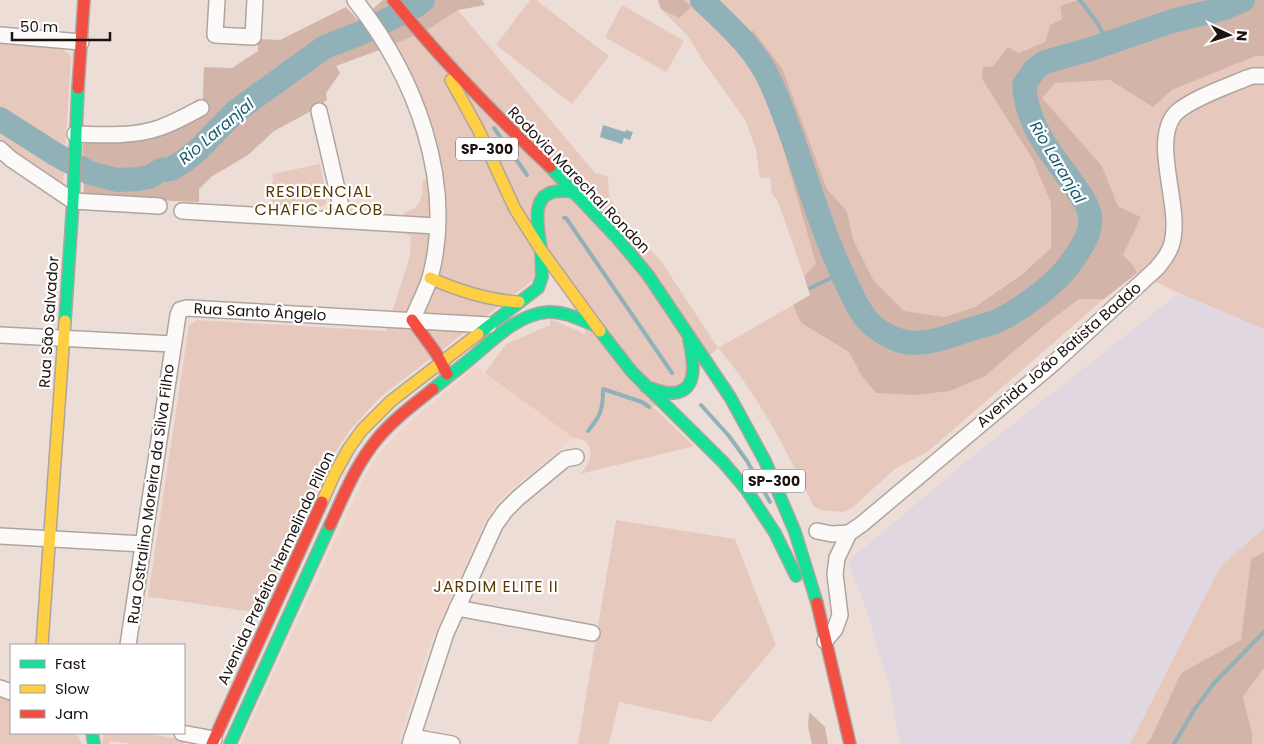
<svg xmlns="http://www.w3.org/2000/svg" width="1264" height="744" font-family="Poppins,sans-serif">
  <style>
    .built { fill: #efd4ca }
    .industrial { fill: #e0d7e0 }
    .green { fill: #e7c8bd }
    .forest { fill: #d3b4a8 }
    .water { fill: #91b1b9 }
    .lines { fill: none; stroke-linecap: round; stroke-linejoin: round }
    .stream { stroke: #91b1b9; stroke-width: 4 }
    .river { stroke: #91b1b9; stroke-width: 24 }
    .street-casing { stroke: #b0a49f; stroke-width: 18 }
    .fast-casing { stroke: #b0a49f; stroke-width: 14 }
    .slow-casing { stroke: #b0a49f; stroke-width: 14 }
    .jam-casing { stroke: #b0a49f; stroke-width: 14 }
    .street { stroke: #fcfaf9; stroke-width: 15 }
    .fast { stroke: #16e098; stroke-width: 11 }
    .slow { stroke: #ffcf43; stroke-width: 11 }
    .jam { stroke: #f24e42; stroke-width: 11 }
    .labels { text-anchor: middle; stroke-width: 4.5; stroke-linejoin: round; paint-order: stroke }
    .shield { fill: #fff; stroke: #605957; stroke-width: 1 }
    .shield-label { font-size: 14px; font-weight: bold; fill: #1c120f }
    .street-label { font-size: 15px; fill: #1c120f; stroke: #fff }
    .water-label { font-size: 16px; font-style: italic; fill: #185e6e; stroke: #fff }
    .neighbourhood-label { font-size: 16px; letter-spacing: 1px; fill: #583b00; stroke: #fff }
  </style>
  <rect width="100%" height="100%" fill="#ecddd7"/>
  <polygon class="built" points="476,366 574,438 509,491 495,506 484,523 429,647 398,744 241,744 343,523 363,481 377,456 397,434"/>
  <polygon class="industrial" points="1179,293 1264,329 1264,528 1262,531 1220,567 1130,744 900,744 890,687 866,609 848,561 978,452"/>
  <g class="green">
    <polygon points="530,0 536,0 609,56 572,104 496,45"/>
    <polygon points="658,0 1077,0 1060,6 1062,19 1050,25 1045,42 1019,53 1008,47 982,79 1033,160 1051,205 1051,248 1022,273 975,307 945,317 904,311 874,281 853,239 847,211 827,189 783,70 746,51 769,99 816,264 804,276 777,199 772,195 770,177 760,178 756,150 746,121 705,64 687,35 661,9"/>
    <polygon points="622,5 684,41 666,72 605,37"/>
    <path d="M 458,10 L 595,173 L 608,177 L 609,198 L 637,236 L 661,261 L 718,348 L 793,305 L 801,323 L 849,352 L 861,375 L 1046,324 L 1079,299 L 1104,299 L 926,453 L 896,468 L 853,507 L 843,512 L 822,510 L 814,507 C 787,452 759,395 718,348 L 653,407 L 694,446 L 580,474 C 594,463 596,439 574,438 L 485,373 L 506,344 L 550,325 L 550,319 L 579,331 L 585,335 L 583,316 L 549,268 L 379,398 L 350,430 L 331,458 L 260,613 L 160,598 L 148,597 L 189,325 L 197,320 L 386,331 L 410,256 L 411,237 L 406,234 L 404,212 C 421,210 423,195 423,180 L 441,177 L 393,45 L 429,29 Z"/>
    <polygon points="0,40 61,48 71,56 63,185 14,153 0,140"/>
    <polygon points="1256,56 1264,56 1264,329 1179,293 1137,273 1133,265 1123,255 1141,217 1118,206 1102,166 1041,98 1055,83 1110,80 1153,106 1172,90"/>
    <polygon points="320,164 327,198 325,205 321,207 271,205 273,174"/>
    <polygon points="616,520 735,539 776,645 711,722 619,702 609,744 578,744"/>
    <polygon points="1264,528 1264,552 1251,559 1241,641 1181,673 1151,738 1146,744 1130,744 1220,567"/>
    <polygon points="1264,668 1264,744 1252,744 1252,732 1243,697"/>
    <polygon points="0,695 11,699 11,733 76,733 82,744 0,744"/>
    <polygon points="104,733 145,733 182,740 184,744 133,744 110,741 109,744 102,744"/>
  </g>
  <g class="forest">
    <polygon points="383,0 482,0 485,5 458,10 429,29 393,45 336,66 340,73 326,93 327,100 313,110 274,131 248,155 211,177 199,189 199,202 84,197 83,145 85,143 202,115 204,67 232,68 258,51 258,39 280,40 346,7 357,19 360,20"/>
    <polygon points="658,0 683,0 692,6 679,18 661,9"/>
    <polygon points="1077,0 1264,0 1264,56 1256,56 1172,90 1153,107 1110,80 1055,83 1042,98 1102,166 1118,206 1141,217 1123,255 1133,265 1137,273 1104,299 1079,299 1046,324 985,376 950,391 915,395 876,393 861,375 849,352 801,323 793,305 810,295 804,276 816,264 769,99 746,51 753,30 783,70 827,189 847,211 853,239 874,281 904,311 945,317 975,307 1022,274 1051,248 1051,204 1033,160 982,79 983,67 993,66 1008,47 1019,53 1045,42 1050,25 1062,19 1060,6"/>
    <polygon points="1264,552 1264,668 1243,697 1252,732 1252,744 1146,744 1151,738 1181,673 1241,640 1251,559"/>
    <polygon points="809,712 825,727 828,744 812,744 808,727"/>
  </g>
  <g class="water">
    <path d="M 693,0 L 709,0 L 733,30 C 717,26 706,10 693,0 Z"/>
    <polygon points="603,125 625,132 626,130 633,132 630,140 624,138 622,144 600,137"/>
  </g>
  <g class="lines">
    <g class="stream">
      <polyline points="1080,0 1098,24 1108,43"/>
      <polyline points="494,128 527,175"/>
      <polyline points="564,218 566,218 672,373"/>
      <polyline points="810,288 842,273"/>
      <polyline points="701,405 729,436 747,461 770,502"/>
      <path d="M 588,431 C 601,415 603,409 603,389 L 642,402 L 649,407"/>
      <polyline points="1174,744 1194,710 1215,682 1264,632"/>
    </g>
    <g class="river">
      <path d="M 702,0 C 728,25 756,49 771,83 C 800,148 815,218 846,282 C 853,296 859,313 871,324 C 878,330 889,337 898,340 C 921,348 947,337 968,330 C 977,327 987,325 995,322 C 1021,310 1058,283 1073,260 C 1082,247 1092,232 1090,216 C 1089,204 1075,187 1068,177 C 1046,147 1027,123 1024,85 L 1035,69 L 1045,62 L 1091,49 L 1172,21 L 1225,8 L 1243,0"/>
      <polyline points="0,119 55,154 90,173 117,180 138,179 149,177 161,170 171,169 184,161 199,149 236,111 325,47 361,33 417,5 423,0"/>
    </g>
    <g class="street-casing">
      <g id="street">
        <polyline points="217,0 215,35 253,37 255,0"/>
        <path d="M 355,0 C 415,76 456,181 430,278 C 425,293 418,306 412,320"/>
        <polyline points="0,35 81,42"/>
        <polyline points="319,111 344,219"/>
        <path d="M 75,134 C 103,135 132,137 159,128 C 174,123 188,115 201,108"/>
        <polyline points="0,149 11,159 73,201 159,206"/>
        <polyline points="182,211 436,226"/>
        <polyline points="0,335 173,344"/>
        <polyline points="817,531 832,534 849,533"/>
        <polyline points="0,536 143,544"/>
        <polyline points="457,608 592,633"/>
        <path d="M 825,641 L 835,629 L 840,615 L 835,574 L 837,558 L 849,533 L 862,524 L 1056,361 L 1157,268 C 1163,261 1168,255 1171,246 C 1184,210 1150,144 1175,114 C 1188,100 1228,86 1247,78 L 1253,76 L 1264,76"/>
        <polyline points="128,645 178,315 180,310 187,308 489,325"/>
        <polyline points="0,688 11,692"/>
        <polyline points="182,733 214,739"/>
        <polyline points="412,737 452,744"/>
        <polyline points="410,744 446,633 495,525 505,511 518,498 565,459 576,457"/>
      </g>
    </g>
    <g class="fast-casing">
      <g id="fast">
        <polyline points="550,167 618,239 648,275 730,397 765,461 795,532 817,603"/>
        <path d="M 541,249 C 537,218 528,185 573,192"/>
        <polyline points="65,321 73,201 78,88"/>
        <polyline points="600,331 632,372 723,462 746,489 775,533 796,576"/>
        <polyline points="478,334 538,288 542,277 541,250"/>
        <path d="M 646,387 C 655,389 664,394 673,393 C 700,391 693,358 689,340"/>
        <path d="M 433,389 C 445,379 457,370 469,360 C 491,342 517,314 548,312 C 565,311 581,320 596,326"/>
        <polyline points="92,733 94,744"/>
        <polyline points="230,744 330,525"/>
      </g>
    </g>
    <g class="slow-casing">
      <g id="slow">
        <polyline points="451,80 478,129 515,209 541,250 600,331"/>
        <path d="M 430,278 C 459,291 487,300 519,302"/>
        <polyline points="322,502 335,473 349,448 362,430 391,401 478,334"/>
        <polyline points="42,645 65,321"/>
      </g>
    </g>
    <g class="jam-casing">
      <g id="jam">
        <path d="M 393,0 C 441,60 494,114 550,167"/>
        <polyline points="78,88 84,0"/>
        <polyline points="412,320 436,353 447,374"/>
        <path d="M 330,525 C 344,495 356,464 378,438 C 394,419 414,404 433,389"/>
        <polyline points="817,603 850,744"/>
        <polyline points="212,744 322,502"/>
      </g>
    </g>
    <use href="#street" class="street"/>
    <use href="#fast" class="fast"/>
    <use href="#slow" class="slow"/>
    <use href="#jam" class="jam"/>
  </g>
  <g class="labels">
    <g class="shield">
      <rect x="456" y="137.5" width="62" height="23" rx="4"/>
      <rect x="743" y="469.5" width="62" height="23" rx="4"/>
    </g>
    <g class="shield-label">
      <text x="487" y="154">SP-300</text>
      <text x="774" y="486">SP-300</text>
    </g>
    <g class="street-label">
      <text transform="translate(579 180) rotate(46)" y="5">Rodovia Marechal Rondon</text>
      <text transform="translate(260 312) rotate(3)" y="5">Rua Santo Ângelo</text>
      <text transform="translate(49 322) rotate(-86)" y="5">Rua São Salvador</text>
      <text transform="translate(1059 355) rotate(-41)" y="5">Avenida João Batista Baddo</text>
      <text transform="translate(151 494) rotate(-82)" y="5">Rua Ostralino Moreira da Silva Filho</text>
      <text transform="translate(276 568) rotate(-65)" y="5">Avenida Prefeito Hermelindo Pillon</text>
    </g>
    <g class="water-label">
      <text transform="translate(216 131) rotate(-40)" y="6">Rio Laranjal</text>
      <text transform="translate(1058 162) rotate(59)" y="6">Rio Laranjal</text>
    </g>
    <g class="neighbourhood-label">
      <text x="319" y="197">RESIDENCIAL<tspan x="319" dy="18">CHAFIC JACOB</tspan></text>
      <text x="496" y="592">JARDIM ELITE II</text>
    </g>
  </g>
  <rect x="10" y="644" width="175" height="90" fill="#ffffff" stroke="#a4a09f"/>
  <rect x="20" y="660" width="25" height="8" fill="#16e098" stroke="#a4a09f"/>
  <text x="55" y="669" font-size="15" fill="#1c120f">Fast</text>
  <rect x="20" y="685" width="25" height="8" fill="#ffcf43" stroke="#a4a09f"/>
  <text x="55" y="694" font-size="15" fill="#1c120f">Slow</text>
  <rect x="20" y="710" width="25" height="8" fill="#f24e42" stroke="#a4a09f"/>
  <text x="55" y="719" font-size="15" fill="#1c120f">Jam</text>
  <g transform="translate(1229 35) rotate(94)" stroke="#ffffff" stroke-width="4" paint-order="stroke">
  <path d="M0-4L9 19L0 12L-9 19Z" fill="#1c120f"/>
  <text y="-8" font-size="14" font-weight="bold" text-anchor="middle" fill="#1c120f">N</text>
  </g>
  <path d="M12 32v8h98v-8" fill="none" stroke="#1c120f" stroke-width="2.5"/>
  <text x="20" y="32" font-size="15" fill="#1c120f" stroke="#ffffff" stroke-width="4" paint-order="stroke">50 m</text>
</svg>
